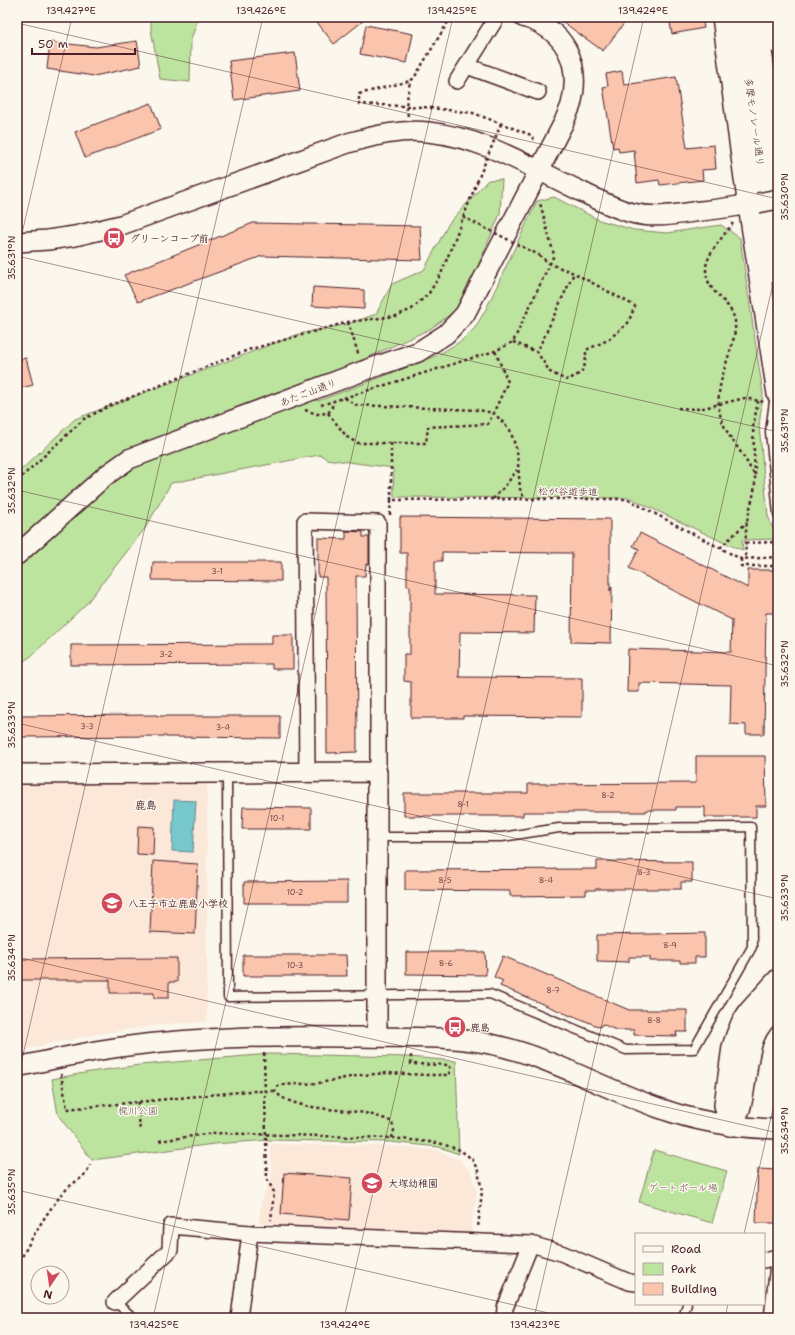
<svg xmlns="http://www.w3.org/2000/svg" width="795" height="1335" font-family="'Shantell Sans','Klee One',sans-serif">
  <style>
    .built { fill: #fbe8d9 }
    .green { fill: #bde49f; stroke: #848265 }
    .water { fill: #77c8cd; stroke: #65848c }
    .building { fill: #fbc4ad; stroke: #4a1f2b }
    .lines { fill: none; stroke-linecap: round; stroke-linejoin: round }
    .service-casing { stroke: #4a1f2b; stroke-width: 11 }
    .minor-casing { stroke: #4a1f2b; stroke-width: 18 }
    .tertiary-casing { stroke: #4a1f2b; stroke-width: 22 }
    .secondary-casing { stroke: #4a1f2b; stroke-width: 24 }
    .path { stroke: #4a1f2b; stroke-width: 2.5; stroke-dasharray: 3 3; stroke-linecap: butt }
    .service { stroke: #fbf7ec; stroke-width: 8 }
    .minor { stroke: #fbf7ec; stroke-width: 15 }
    .tertiary { stroke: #fbf7ec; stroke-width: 19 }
    .secondary { stroke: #fbf7ec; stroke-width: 21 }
    .tertiary-bridge-casing { stroke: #4a1f2b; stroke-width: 22; stroke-linecap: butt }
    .path-bridge { stroke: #4a1f2b; stroke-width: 2.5; stroke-dasharray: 3 3; stroke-linecap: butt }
    .tertiary-bridge { stroke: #fbf7ec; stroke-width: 19 }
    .ticks { fill: none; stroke: #4a1f2b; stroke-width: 1; stroke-opacity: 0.45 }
    .labels { text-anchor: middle; stroke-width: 3; stroke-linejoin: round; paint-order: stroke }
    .number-label { font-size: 8px; fill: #76484c }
    .street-label { font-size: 10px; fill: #4a1f2b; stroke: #fbf7ec }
    .poi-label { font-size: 10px; font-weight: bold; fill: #4a1f2b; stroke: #fbf7ec; text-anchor: start }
    .park-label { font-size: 10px; fill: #675048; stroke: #fbf7ec }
    .neighbourhood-label { font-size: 11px; font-weight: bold; fill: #4a1f2b; stroke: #fbf7ec }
    .neatline { fill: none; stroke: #4a1f2b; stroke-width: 1.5 }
    .ticks-label { font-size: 10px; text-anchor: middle; fill: #4a1f2b }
  </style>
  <rect width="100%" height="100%" fill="#fbf7ec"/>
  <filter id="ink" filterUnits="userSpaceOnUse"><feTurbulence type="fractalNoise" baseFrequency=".025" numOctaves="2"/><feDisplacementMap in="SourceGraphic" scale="8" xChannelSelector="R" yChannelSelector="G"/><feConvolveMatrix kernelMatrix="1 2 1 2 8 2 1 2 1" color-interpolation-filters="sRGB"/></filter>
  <g filter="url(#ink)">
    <g class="built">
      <polygon points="17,783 207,783 207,1022 166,1024 97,1034 17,1051"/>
      <polygon points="270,1144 389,1146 436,1150 460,1160 471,1173 477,1191 470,1236 259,1224 261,1202 272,1175"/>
    </g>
    <g class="green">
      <polygon points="151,17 199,17 191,39 190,82 160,79 151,29"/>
      <polygon points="502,179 500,214 473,278 455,311 430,329 321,379 316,397 318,401 424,361 443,352 461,341 475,328 486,309 537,201 554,197 599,220 634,230 667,233 721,225 740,238 763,394 759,426 768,516 777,539 742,540 743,550 729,545 630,498 394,497 393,468 326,459 323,456 319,455 171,483 146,527 86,604 30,657 17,665 17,472 21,470 75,419 299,334 351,323 376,314 392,284 424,270 449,223 488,180"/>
      <polygon points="270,1054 408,1057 456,1061 459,1154 439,1147 390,1142 269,1140 214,1144 92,1160 58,1115 52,1079 90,1072 140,1065"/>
      <polygon points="654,1150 727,1171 712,1223 639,1202"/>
    </g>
    <polygon class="water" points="174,800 196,801 193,852 172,851"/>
    <g class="building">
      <polygon points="313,17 368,17 334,44"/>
      <polygon points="556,17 629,17 603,51"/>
      <polygon points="669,17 702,17 704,28 672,34"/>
      <polygon points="366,25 413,34 407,63 360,54"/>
      <polygon points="137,41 141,66 94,76 47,69 50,42 96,47"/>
      <polygon points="295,53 300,91 234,100 229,61"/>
      <polygon points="622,71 624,85 676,77 687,148 714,145 716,169 702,170 703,180 660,185 659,180 637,183 634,150 619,152 618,147 613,148 603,87 608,86 606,74"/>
      <polygon points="151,103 161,129 85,158 75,132"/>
      <polygon points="253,223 420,226 422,260 262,256 138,302 124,275"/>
      <polygon points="313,287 364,290 364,309 312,306"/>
      <polygon points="26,358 33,385 17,389 17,360"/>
      <polygon points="400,517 610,519 610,591 612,586 611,643 571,642 572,553 442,552 442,561 435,561 435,594 535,595 534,633 460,632 459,677 582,678 582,717 463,716 463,718 411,718 411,682 404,681 404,654 410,654 410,586 407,586 407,553 400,553"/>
      <polygon points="346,531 363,532 363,537 369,537 369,564 366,564 365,576 356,576 357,752 327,753 326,577 318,577 318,538 346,539"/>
      <polygon points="640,533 748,588 748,570 778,570 778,613 766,613 764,734 746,734 746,725 730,724 731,685 639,683 639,692 627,692 628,649 731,652 732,620 629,568 639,549 633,546"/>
      <polygon points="153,562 281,562 281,581 152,580"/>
      <polygon points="272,635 293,635 293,669 272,669 272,664 71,665 71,645 272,644"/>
      <polygon points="157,715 157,716 280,716 280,738 166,737 166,736 17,737 17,716"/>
      <polygon points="696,756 765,756 766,806 756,806 756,817 705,817 705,807 676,807 676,810 646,810 646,812 523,812 523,816 404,816 404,793 528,793 528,784 696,783"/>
      <polygon points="243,807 311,808 311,829 242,829"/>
      <polygon points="138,826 154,827 153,855 137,854"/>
      <polygon points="153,861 198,864 195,934 150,932"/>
      <polygon points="597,861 692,862 692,882 681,882 681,889 595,889 595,890 586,890 586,895 510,896 510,891 405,890 405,870 597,869"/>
      <polygon points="347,881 347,903 244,903 244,882"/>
      <polygon points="705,933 705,957 695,957 695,963 680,963 680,961 650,961 650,957 629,957 629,962 597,961 597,935"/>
      <polygon points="406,952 485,952 486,975 406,974"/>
      <polygon points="243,955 346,955 347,976 243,976"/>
      <polygon points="503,956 629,1010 687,1010 687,1032 676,1032 677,1036 634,1035 634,1030 616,1030 602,1024 600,1027 571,1015 571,1016 500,986 503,981 494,977"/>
      <polygon points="177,958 177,982 169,982 169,998 154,998 154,993 110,993 110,980 17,980 17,959"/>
      <polygon points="758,1169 778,1170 778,1223 756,1223"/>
      <polygon points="284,1173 352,1178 349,1220 281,1214"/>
    </g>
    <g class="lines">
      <g class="service-casing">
        <g id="service">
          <polyline points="775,393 770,432 778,514"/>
          <polyline points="227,773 228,997 490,994 626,1050 694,1049 752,947 751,827 559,828 502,837 377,837"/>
          <polyline points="115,1302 134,1318"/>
          <polyline points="683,1318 687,1304"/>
        </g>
      </g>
      <g class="minor-casing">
        <g id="minor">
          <polyline points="467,66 538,92"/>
          <polyline points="457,81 497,17"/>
          <polyline points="307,772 305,521 378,523 378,765 377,772"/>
          <polyline points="764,1260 778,1257"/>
          <polyline points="115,1302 170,1250 171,1226 250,1233 531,1244 561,1253 629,1282 636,1283"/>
          <polyline points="239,1318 250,1233"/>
          <polyline points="504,1318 505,1308 531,1244"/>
          <polyline points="772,1318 778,1264"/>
        </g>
      </g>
      <g class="tertiary-casing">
        <g id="tertiary">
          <path d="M 17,242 L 48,240 L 75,236 L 121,225 L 348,143 C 373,136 401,129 428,132 C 478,137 522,162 566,184 C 587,194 609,207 632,213 C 655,219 678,214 701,211 C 720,209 739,206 758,203"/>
          <path d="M 17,555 L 105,476 L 129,459 L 363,371 L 418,352 L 446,334 L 465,314 L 564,122 C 566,116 569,111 571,105 C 582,63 565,29 523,17"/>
          <polyline points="17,774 377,772 377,1037"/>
          <path d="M 17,1067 C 45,1061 73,1055 101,1050 C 186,1036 273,1036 359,1037 C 404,1038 451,1035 495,1045 C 553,1058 604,1089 659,1108 C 697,1122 738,1128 778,1129"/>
        </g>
      </g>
      <g class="secondary-casing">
        <g id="secondary">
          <polyline points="723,17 746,186 778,394"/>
          <polyline points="740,17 778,274"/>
          <polyline points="756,17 778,167"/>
          <polyline points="774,17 778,43"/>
          <polyline points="730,1125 725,1105 733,1047 737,1035 742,1023 750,1011 778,980"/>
          <path d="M 730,1125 C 734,1119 739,1112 740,1106 C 750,1069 741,1032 778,1008"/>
        </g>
      </g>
      <g class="path">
        <polyline points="451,17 414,78 410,81 359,94 359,104 423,107 473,113 531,135 535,142"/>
        <polyline points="408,116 406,106 410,81"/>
        <polyline points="463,217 479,225"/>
        <path d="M 733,223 C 725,234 707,254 706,267 C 705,295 730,297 735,321 C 736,331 733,342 730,351 C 724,371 715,393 720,414 C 724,433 739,447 748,464 C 750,468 754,473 755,477 C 756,493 749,507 747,522 C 745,534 746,547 745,559"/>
        <path d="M 539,255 L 550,264 L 574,273 L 635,306 L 628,323 L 608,340 L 586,350 C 586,368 584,374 566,380 L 550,372 L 537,352 L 574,273"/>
        <polyline points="348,322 359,356"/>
        <polyline points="513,342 537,352"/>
        <polyline points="345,398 356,405 478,410 494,413 510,430 517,451 520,489 524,498"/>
        <polyline points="321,405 495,351 513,342 554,255 540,203"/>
        <polyline points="678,408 699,409 745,398 764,402"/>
        <polyline points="305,410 317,414 328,413 332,408 332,402"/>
        <polyline points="328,413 347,437 357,443 426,443 428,427 488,424 508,382 495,351"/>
        <polyline points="391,443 391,500"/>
        <polyline points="755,475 753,427 758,401"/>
        <polyline points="17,481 84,419 109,406 248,350 348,322 396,316 412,309 429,293 441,274 477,182"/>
        <polyline points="493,499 505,486 517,470"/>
        <polyline points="390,515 391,500 524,499 627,499 741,559 778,557"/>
        <polyline points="746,543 778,542"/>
        <polyline points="720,548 747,522"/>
        <polyline points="741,559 741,566 774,566 774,570"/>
        <polyline points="264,1053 267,1179 274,1192 271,1220"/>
        <polyline points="61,1074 67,1109 249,1091 275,1091"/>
        <polyline points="138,1102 140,1131"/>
        <path d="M 392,1138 L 394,1130 L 392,1122 C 384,1118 374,1115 365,1113 C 343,1109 289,1110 275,1091 L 278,1086 L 281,1085 L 319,1083 L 361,1075 L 387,1073 L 426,1075 L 449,1075 L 451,1069 L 449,1065 L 411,1064 L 411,1054"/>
        <polyline points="159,1141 213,1133 392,1138 439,1143 460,1150 472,1159 478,1171 482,1191 478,1228"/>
        <path d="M 17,1267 C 28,1244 47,1210 65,1191 C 74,1180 85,1180 90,1164"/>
      </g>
      <use href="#service" class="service"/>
      <use href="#minor" class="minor"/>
      <use href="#tertiary" class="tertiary"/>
      <use href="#secondary" class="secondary"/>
      <g class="tertiary-bridge-casing">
        <polyline id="tertiary-bridge" points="758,203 778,199"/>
      </g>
      <g class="path-bridge">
        <polyline points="477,182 501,124"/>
        <polyline points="479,225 539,255"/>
      </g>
      <use href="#tertiary-bridge" class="tertiary-bridge"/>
    </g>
  </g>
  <path class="ticks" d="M 17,23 L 778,199M 17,255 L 72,17M 17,256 L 778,432M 17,490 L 778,666M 17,723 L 778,899M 17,957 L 778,1133M 17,1081 L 263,17M 17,1190 L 570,1318M 744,1234 L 778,1087M 153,1318 L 453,17M 344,1318 L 644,17M 534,1318 L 778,262M 725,1318 L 728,1304"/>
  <defs>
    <g id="bus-disc" transform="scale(1.15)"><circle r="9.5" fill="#d1495b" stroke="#fbf7ec"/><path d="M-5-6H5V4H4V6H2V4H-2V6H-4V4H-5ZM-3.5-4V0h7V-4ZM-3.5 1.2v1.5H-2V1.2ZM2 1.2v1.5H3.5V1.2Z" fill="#fff"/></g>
    <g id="school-disc" transform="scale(1.15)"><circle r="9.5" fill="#d1495b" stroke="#fbf7ec"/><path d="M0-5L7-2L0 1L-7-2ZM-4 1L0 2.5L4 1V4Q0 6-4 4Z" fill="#fff"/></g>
  </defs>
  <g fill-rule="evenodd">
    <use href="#bus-disc" x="114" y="238"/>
    <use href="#school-disc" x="112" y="903"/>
    <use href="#bus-disc" x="455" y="1027"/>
    <use href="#school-disc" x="372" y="1183"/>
  </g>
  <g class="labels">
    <g class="number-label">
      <text x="217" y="574">3-1</text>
      <text x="166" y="657">3-2</text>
      <text x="87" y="729">3-3</text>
      <text x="223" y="730">3-4</text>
      <text x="608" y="798">8-2</text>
      <text x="463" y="807">8-1</text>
      <text x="277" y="821">10-1</text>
      <text x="644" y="875">8-3</text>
      <text x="445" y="883">8-5</text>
      <text x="546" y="883">8-4</text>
      <text x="295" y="895">10-2</text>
      <text x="670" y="948">8-9</text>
      <text x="446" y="966">8-6</text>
      <text x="295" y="968">10-3</text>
      <text x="553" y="993">8-7</text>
      <text x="654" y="1023">8-8</text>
    </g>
    <g class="street-label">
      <text transform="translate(755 122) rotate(82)" y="4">多摩モノレール通り</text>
      <text transform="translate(308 392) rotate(-21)" y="4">あたご山通り</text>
      <text transform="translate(568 491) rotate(1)" y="4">松が谷遊歩道</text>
    </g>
    <g class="poi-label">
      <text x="130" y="242">グリーンコープ前</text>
      <text x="128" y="907">八王子市立鹿島小学校</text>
      <text x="470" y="1031">鹿島</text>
      <text x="388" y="1187">大塚幼稚園</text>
    </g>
    <g class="park-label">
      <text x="138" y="1114">梶川公園</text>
      <text x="683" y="1191">ゲートボール場</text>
    </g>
    <g class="neighbourhood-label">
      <text x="146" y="809">鹿島</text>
    </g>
  </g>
  <rect width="795" height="1335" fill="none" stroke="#fbf7ec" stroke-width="44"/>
  <rect x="635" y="1233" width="130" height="72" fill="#fbf7ec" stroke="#b4a19f"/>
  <rect x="643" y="1246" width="20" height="6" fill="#fbf7ec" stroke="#b4a19f"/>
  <text x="671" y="1253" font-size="12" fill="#4a1f2b">Road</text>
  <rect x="643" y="1263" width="20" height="12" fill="#bde49f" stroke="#b4a19f"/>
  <text x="671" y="1273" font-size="12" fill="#4a1f2b">Park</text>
  <rect x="643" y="1283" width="20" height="12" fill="#fbc4ad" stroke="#b4a19f"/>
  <text x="671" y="1293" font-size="12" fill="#4a1f2b">Building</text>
  <g transform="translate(50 1285) rotate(193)"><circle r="19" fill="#fbf7ec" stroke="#b4a19f"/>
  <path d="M0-3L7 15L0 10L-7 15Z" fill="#d1495b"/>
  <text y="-6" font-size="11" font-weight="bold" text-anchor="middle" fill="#4a1f2b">N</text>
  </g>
  <path d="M32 48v6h103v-6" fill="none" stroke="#4a1f2b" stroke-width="2"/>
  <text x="38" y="48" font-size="12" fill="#4a1f2b" stroke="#fbf7ec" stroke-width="3" paint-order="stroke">50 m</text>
  <rect x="22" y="22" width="751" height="1291" class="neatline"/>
  <g class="ticks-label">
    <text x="71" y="14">139.427°E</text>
    <text x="261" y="14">139.426°E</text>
    <text x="452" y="14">139.425°E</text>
    <text x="643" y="14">139.424°E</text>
    <text transform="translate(784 197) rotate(-90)" y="4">35.630°N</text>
    <text transform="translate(11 258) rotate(-90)" y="4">35.631°N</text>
    <text transform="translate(784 431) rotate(-90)" y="4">35.631°N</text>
    <text transform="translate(11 491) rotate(-90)" y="4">35.632°N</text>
    <text transform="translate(784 664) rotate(-90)" y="4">35.632°N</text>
    <text transform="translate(11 725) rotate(-90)" y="4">35.633°N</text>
    <text transform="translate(784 898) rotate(-90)" y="4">35.633°N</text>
    <text transform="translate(11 958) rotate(-90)" y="4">35.634°N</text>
    <text transform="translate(784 1131) rotate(-90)" y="4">35.634°N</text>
    <text transform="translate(11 1192) rotate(-90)" y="4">35.635°N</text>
    <text x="154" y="1328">139.425°E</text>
    <text x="345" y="1328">139.424°E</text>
    <text x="535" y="1328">139.423°E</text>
  </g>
</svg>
